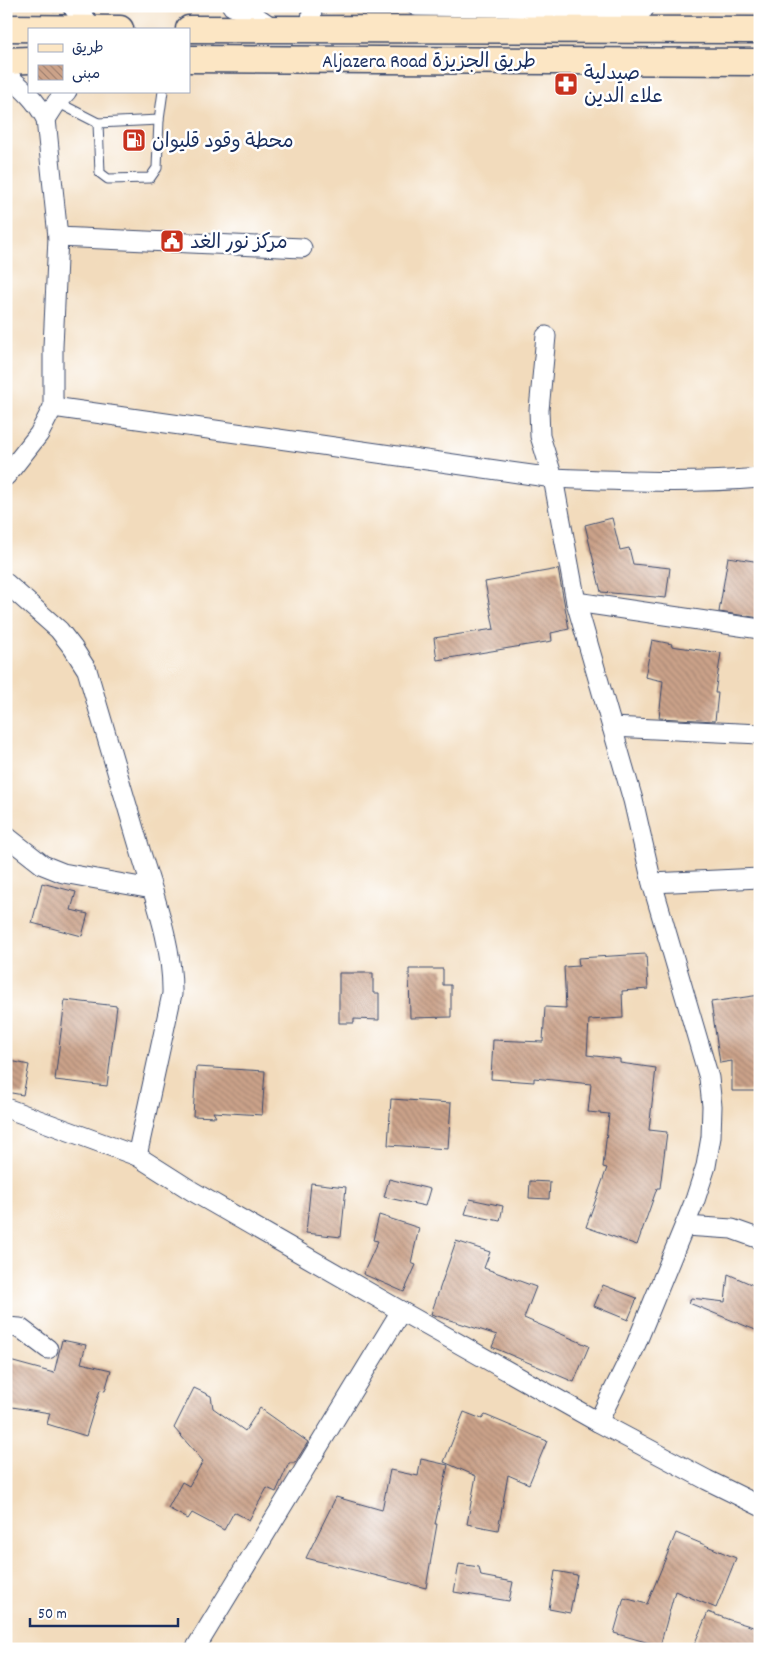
<svg xmlns="http://www.w3.org/2000/svg" width="766" height="1655" font-family="Dekko,'Playpen Sans Arabic',sans-serif">
  <style>
    .building { fill: url(#building-back-hatch) }
    .lines { fill: none; stroke-linecap: round; stroke-linejoin: round }
    .service-casing { stroke: #3b496c; stroke-width: 11 }
    .minor-casing { stroke: #3b496c; stroke-width: 21 }
    .tertiary-casing { stroke: #3b496c; stroke-width: 25 }
    .secondary-casing { stroke: #3b496c; stroke-width: 29 }
    .service { stroke: #fff; stroke-width: 9 }
    .minor { stroke: #fff; stroke-width: 19 }
    .tertiary { stroke: #fff; stroke-width: 22 }
    .secondary { stroke: #fce6c4; stroke-width: 26 }
    .labels { text-anchor: middle; stroke-width: 5; stroke-linejoin: round; paint-order: stroke }
    .street-label { font-size: 20px; fill: #1b2f5e; stroke: #fff }
    .poi-label { font-size: 20px; fill: #1b2f5e; stroke: #fff; text-anchor: start }
  </style>
  <defs>
    <pattern id="building-back-hatch" width="6" height="6" patternUnits="userSpaceOnUse" patternTransform="scale(1.25)"><rect width="6" height="6" fill="#cba289"/><path d="M-1 5l2 2M0 0l6 6M5-1l2 2" fill="none" stroke="#a48473"/></pattern>
  </defs>
  <rect width="100%" height="100%" fill="#fff"/>
  <filter id="ink" filterUnits="userSpaceOnUse"><feTurbulence type="fractalNoise" baseFrequency=".02" numOctaves="2"/><feDisplacementMap in="SourceGraphic" scale="10" xChannelSelector="R" yChannelSelector="G"/><feConvolveMatrix kernelMatrix="1 2 1 2 8 2 1 2 1" color-interpolation-filters="sRGB"/></filter>
  <filter id="wash" filterUnits="userSpaceOnUse"><feTurbulence type="fractalNoise" baseFrequency=".0096" numOctaves="4" result="noise"/><feDisplacementMap in="SourceGraphic" scale="20" xChannelSelector="R" yChannelSelector="G"/><feGaussianBlur stdDeviation="1.12" result="paint"/><feColorMatrix in="noise" values="0 0 0 0 0 0 0 0 0 0 0 0 0 0 0 0 0 1.4 0 .05"/><feComposite in="paint" operator="in"/></filter>
  <g filter="url(#wash)">
    <rect width="100%" height="100%" fill="#f2dbbc"/>
    <g id="blocks">
      <g class="building">
        <polygon points="612,518 620,550 629,548 633,564 670,568 666,598 601,592 585,525"/>
        <polygon points="728,557 760,562 760,618 719,612"/>
        <polygon points="558,569 569,629 551,633 552,641 437,660 434,638 494,629 485,582"/>
        <polygon points="652,640 672,644 671,646 721,653 715,693 718,693 715,721 659,718 663,681 645,677"/>
        <polygon points="42,883 76,892 71,910 88,914 82,936 32,923"/>
        <polygon points="646,954 648,989 622,991 623,1018 589,1020 587,1055 620,1059 620,1063 656,1068 649,1130 667,1132 660,1188 657,1188 637,1245 586,1227 607,1168 603,1167 609,1114 588,1112 591,1084 534,1078 534,1082 491,1079 493,1040 543,1042 545,1007 566,1008 564,967 579,966 578,958"/>
        <polygon points="409,969 443,969 443,985 451,985 451,1017 410,1018"/>
        <polygon points="339,973 373,973 373,993 379,993 379,1020 354,1019 354,1023 339,1023"/>
        <polygon points="760,995 760,1091 732,1091 732,1061 720,1063 711,1002"/>
        <polygon points="65,1000 117,1006 107,1086 55,1080"/>
        <polygon points="6,1060 29,1065 23,1095 6,1092"/>
        <polygon points="196,1067 265,1071 262,1115 213,1112 216,1117 193,1116"/>
        <polygon points="391,1099 451,1103 448,1149 388,1145"/>
        <polygon points="389,1179 430,1189 425,1206 384,1197"/>
        <polygon points="530,1181 550,1182 549,1199 529,1198"/>
        <polygon points="311,1183 346,1187 341,1237 306,1233"/>
        <polygon points="470,1199 503,1206 500,1221 465,1214"/>
        <polygon points="379,1215 419,1228 411,1263 416,1265 404,1292 363,1274 378,1241 373,1240"/>
        <polygon points="456,1241 490,1252 484,1268 536,1287 524,1318 589,1346 574,1382 492,1347 497,1335 431,1314"/>
        <polygon points="728,1274 760,1288 760,1313 758,1331 689,1303 691,1298 725,1302"/>
        <polygon points="603,1285 637,1298 628,1320 594,1306"/>
        <polygon points="62,1340 86,1345 81,1363 111,1370 105,1391 100,1390 86,1436 47,1424 50,1413 6,1406 6,1360 54,1373"/>
        <polygon points="194,1388 211,1396 213,1408 245,1431 260,1408 308,1442 295,1463 289,1463 276,1492 267,1488 249,1520 234,1512 224,1530 192,1513 188,1519 168,1508 182,1482 189,1486 203,1461 174,1428"/>
        <polygon points="464,1412 482,1419 485,1415 547,1441 529,1484 508,1475 498,1530 467,1524 476,1476 444,1462"/>
        <polygon points="421,1459 448,1465 435,1524 437,1524 426,1588 306,1558 336,1497 382,1510 390,1470 418,1476"/>
        <polygon points="676,1533 736,1558 716,1608 675,1591 660,1646 614,1633 624,1598 647,1604"/>
        <polygon points="459,1564 479,1567 481,1576 513,1582 509,1601 454,1592"/>
        <polygon points="555,1571 577,1575 570,1613 549,1609"/>
        <polygon points="708,1612 730,1620 760,1629 760,1649 704,1649 694,1645"/>
      </g>
    </g>
  </g>
  <g filter="url(#ink)">
    <use href="#blocks" fill-opacity="0" stroke="#3b496c" stroke-width="1"/>
    <g class="lines">
      <g class="service-casing">
        <g id="service">
          <polyline points="57,102 98,123 159,120"/>
          <polyline points="98,123 100,173 108,179 150,178 157,168 159,120 163,91"/>
        </g>
      </g>
      <g class="minor-casing">
        <g id="minor">
          <polyline points="232,6 251,13 276,30"/>
          <polyline points="416,6 644,9"/>
          <polyline points="311,30 312,6"/>
          <path d="M 6,75 C 23,88 36,100 46,119 L 58,237 L 53,347 L 53,407 L 39,434 L 6,476"/>
          <polyline points="46,119 57,102 67,91"/>
          <polyline points="58,237 302,248"/>
          <polyline points="546,336 539,410 540,436 553,478 576,602 633,800 652,883 709,1078 712,1106 711,1137 706,1166 695,1200 634,1349 598,1422"/>
          <path d="M 53,407 L 553,478 C 622,481 691,484 760,478"/>
          <path d="M 6,583 L 59,630 L 73,648 L 87,670 C 105,731 123,792 141,853 C 155,899 173,946 172,994 L 137,1156"/>
          <polyline points="576,602 760,629"/>
          <polyline points="612,727 760,734"/>
          <polyline points="6,836 43,865 63,873 152,889"/>
          <polyline points="652,883 760,878"/>
          <polyline points="6,1108 137,1156 192,1191 401,1311 598,1422 707,1480 760,1506"/>
          <polyline points="685,1226 732,1229 760,1239"/>
          <polyline points="6,1327 20,1328 48,1349"/>
          <polyline points="195,1649 401,1311"/>
        </g>
      </g>
      <g class="tertiary-casing">
        <polyline id="tertiary" points="74,6 91,29"/>
      </g>
      <g class="secondary-casing">
        <g id="secondary">
          <polyline points="6,28 120,29"/>
          <polyline points="189,29 760,30"/>
          <polyline points="189,59 760,62"/>
          <polyline points="6,61 29,60"/>
        </g>
      </g>
      <use href="#service" class="service"/>
      <use href="#minor" class="minor"/>
      <use href="#tertiary" class="tertiary"/>
      <use href="#secondary" class="secondary"/>
    </g>
  </g>
  <defs>
    <g id="pharmacy-square" transform="scale(1.25)"><rect x="-9" y="-9" width="18" height="18" rx="4" fill="#c8321e" stroke="#fff"/><path d="M-2-6h4v4h4v4h-4v4h-4v-4h-4v-4h4Z" fill="#fff"/></g>
    <g id="fuel-square" transform="scale(1.25)"><rect x="-9" y="-9" width="18" height="18" rx="4" fill="#c8321e" stroke="#fff"/><path d="M-5.5-6h7V0h2V4h1.3V-2.5L3-4.5l.8-.8L6-3V5H2.5V1h-1V6h-7ZM-4.2-4.7v3.2H.2V-4.7Z" fill="#fff"/></g>
    <g id="civic-square" transform="scale(1.25)"><rect x="-9" y="-9" width="18" height="18" rx="4" fill="#c8321e" stroke="#fff"/><path d="M-.6-6.5H3V-4.5H.6V-3L4-1V1h2V6H-6V1h2V-1L-.6-3ZM-1.2 2.5V6h2.4V2.5Z" fill="#fff"/></g>
  </defs>
  <g fill-rule="evenodd">
    <use href="#pharmacy-square" x="566" y="84"/>
    <use href="#fuel-square" x="134" y="140"/>
    <use href="#civic-square" x="172" y="241"/>
  </g>
  <g class="labels">
    <g class="street-label">
      <text x="429" y="67">Aljazera Road طريق الجزيزة</text>
    </g>
    <g class="poi-label">
      <text x="584" y="79">صيدلية<tspan x="584" dy="23">علاء الدين</tspan></text>
      <text x="152" y="147">محطة وقود قليوان</text>
      <text x="190" y="248">مركز نور الغد</text>
    </g>
  </g>
  <rect width="766" height="1655" fill="none" stroke="#fff" stroke-width="25"/>
  <rect x="28" y="28" width="162" height="65" fill="#ffffff" stroke="#a4acbf"/>
  <rect x="38" y="44" width="25" height="8" fill="#fce6c4" stroke="#a4acbf"/>
  <text x="72" y="52" font-size="15" fill="#1b2f5e">طريق</text>
  <rect x="38" y="65" width="25" height="15" fill="url(#building-back-hatch)" stroke="#a4acbf"/>
  <text x="72" y="78" font-size="15" fill="#1b2f5e">مبنى</text>
  <path d="M30 1618v8h148v-8" fill="none" stroke="#1b2f5e" stroke-width="2.5"/>
  <text x="38" y="1618" font-size="15" fill="#1b2f5e" stroke="#ffffff" stroke-width="4" paint-order="stroke">50 m</text>
</svg>
